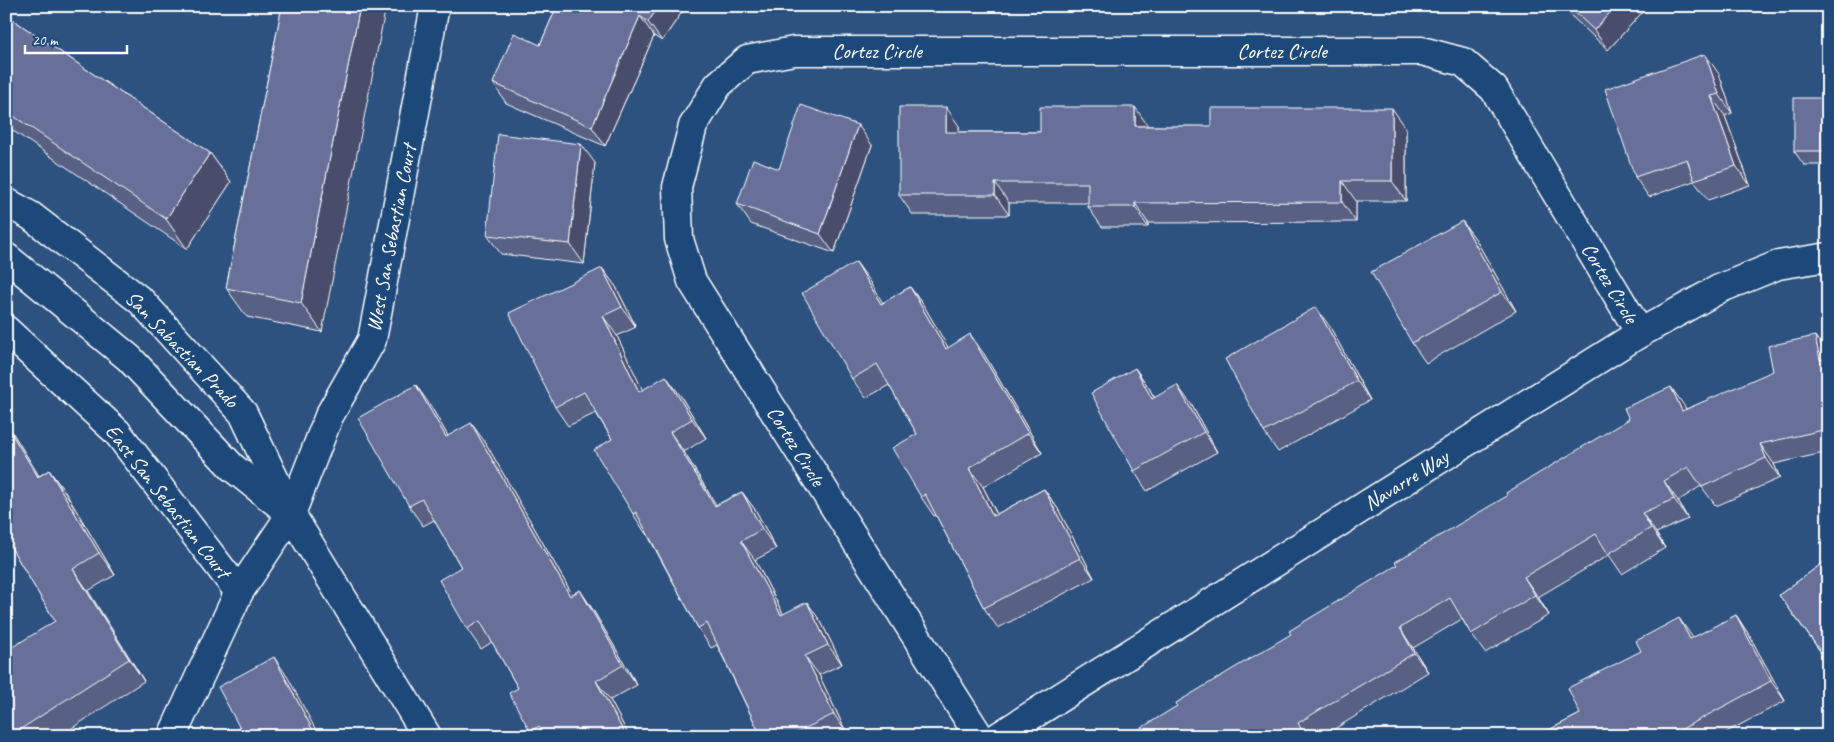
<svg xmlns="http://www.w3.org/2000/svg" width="1834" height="742" font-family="Caveat,sans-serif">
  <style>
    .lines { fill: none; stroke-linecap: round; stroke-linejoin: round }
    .street-casing { stroke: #fff; stroke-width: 31 }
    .street { stroke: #1f4a7a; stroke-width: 28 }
    .wall { fill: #596084; stroke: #fff }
    .shaded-wall { fill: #484e6c; stroke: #fff }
    .building { fill: #67709a; stroke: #fff }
    .labels { text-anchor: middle; stroke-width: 4; stroke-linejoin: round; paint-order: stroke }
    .street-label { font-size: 21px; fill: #fff; stroke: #1f4a7a }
  </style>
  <rect width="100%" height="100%" fill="#2d5280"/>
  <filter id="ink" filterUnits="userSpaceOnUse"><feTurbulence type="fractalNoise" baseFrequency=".02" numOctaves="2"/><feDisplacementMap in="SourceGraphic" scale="10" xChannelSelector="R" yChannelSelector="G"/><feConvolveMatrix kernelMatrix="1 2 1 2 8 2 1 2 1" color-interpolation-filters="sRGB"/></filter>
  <g filter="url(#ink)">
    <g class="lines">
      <g class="street-casing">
        <g id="street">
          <polyline points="6,202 31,216 141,301 243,413 291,514 427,736"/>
          <polyline points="6,257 129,358 232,467 286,510"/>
          <polyline points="6,330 117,432 239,592"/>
          <polyline points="172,736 239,592 291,514 329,416 372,340 435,6"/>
          <polyline points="979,736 692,281 679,239 677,187 693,126 718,85 747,60 794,51 1422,51 1463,62 1494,89 1640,333"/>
          <polyline points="999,736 1640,333 1719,289 1778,265 1828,257"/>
        </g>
      </g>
      <use href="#street" class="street"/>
    </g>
    <g class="wall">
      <polygon points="282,6 322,332 247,317 226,288"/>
      <polygon points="557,6 686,6 662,41 654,36 605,146 506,103 493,83 540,45"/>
      <polygon points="1563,6 1648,6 1608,50 1568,13"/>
      <polygon points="6,15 210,153 231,182 187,249 6,126"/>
      <polygon points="1719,74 1732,113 1725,116 1750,185 1708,200 1694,181 1649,197 1635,177"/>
      <polygon points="1828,98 1828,165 1804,165 1794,151"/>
      <polygon points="959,126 959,132 1040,132 1148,126 1406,128 1406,201 1356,201 1356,222 1148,223 1148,227 1102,227 1088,207 1088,203 1009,203 1009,215 913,215 899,195"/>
      <polygon points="872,145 834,253 751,224 737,204"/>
      <polygon points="595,163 584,264 501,254 487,235"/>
      <polygon points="1462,221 1476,240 1516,311 1426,363 1412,343"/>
      <polygon points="602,268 616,287 636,327 617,336 642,390 680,395 706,438 684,452 716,505 742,492 756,511 776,549 755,560 783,614 821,622 842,664 819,675 847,734 844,736 761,736 717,645 711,648 698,628 647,534 646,534 633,514 612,439 596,413 568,426 555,407"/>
      <polygon points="870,281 882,303 910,287 924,306 948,348 984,354 1042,453 983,487 997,514 1044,489 1058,509 1094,578 998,628 984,608 936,515 934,516 921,497 917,434 889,385 866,398 852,379"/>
      <polygon points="1330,327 1370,400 1278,452 1264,432"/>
      <polygon points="1828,354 1828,452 1774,464 1780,478 1716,506 1701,486 1678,501 1688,519 1656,533 1665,548 1622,574 1609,555 1538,597 1549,615 1485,653 1471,634 1462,619 1413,648 1428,672 1323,736 1128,736 1685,407 1686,409"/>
      <polygon points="1135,368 1149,388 1154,397 1191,404 1217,452 1147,491 1134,471"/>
      <polygon points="430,405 448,436 485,442 572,594 580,590 593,610 637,685 610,700 629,736 534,736 530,731 518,688 492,642 481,649 467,629 461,567 434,520 423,526 409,506"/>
      <polygon points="6,422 39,476 49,470 65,492 115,575 88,591 144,681 60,736 6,736 55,621 6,539"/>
      <polygon points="1828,559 1828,662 1779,595"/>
      <polygon points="1736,615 1749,635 1785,701 1719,736 1537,736 1580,714 1693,638"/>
    </g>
    <g class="shaded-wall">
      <polygon points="360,6 386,6 322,332 301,303"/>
      <polygon points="659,6 686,6 662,41 648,22"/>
      <polygon points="1616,6 1648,6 1608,50 1594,30"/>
      <polygon points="640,16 654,36 605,146 592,127"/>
      <polygon points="1705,54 1719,74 1732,113 1719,94"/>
      <polygon points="1711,96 1725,116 1750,185 1736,166"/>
      <polygon points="946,107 959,126 959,152 946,132"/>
      <polygon points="1135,107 1148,126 1135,126"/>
      <polygon points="1392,108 1406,128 1406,201 1392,181"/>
      <polygon points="858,125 872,145 834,253 820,234"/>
      <polygon points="581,144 595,163 584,264 570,244"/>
      <polygon points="210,153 231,182 187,249 166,219"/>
      <polygon points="1342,181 1356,201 1356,222 1342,202"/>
      <polygon points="995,183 1009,203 1009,215 995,195"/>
      <polygon points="1135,203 1148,223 1148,227 1135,207"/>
      <polygon points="1462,221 1476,240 1516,311 1502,292"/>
      <polygon points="856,262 870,281 895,324 881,304"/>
      <polygon points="602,268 616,287 636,327 622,307"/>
      <polygon points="910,287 924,306 960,368 946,349"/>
      <polygon points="1316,307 1330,327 1370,400 1357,381"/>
      <polygon points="603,316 617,336 653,412 639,392"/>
      <polygon points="970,334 984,354 1042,453 1028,433"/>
      <polygon points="1815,336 1828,354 1828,371 1820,360"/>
      <polygon points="1135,368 1149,388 1165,418 1152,399"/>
      <polygon points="666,376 680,395 706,438 692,419"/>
      <polygon points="416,385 430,405 460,457 446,437"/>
      <polygon points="1177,385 1191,404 1217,452 1204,432"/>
      <polygon points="1671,387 1685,407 1695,430 1682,411"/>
      <polygon points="6,422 53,499 38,477 6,425"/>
      <polygon points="471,423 485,442 584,615 570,596"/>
      <polygon points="670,432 684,452 729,526 715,506"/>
      <polygon points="1760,444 1774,464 1780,478 1766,458"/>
      <polygon points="969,468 983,487 1007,535 993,516"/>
      <polygon points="49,470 65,492 115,575 99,553"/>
      <polygon points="1664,481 1678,501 1688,519 1674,499"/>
      <polygon points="1044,489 1058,509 1094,578 1080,558"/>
      <polygon points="742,492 756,511 776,549 762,529"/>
      <polygon points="1642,513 1656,533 1665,548 1651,528"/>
      <polygon points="741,541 755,560 794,635 781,615"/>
      <polygon points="73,569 88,591 144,681 129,659"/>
      <polygon points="1524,577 1538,597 1549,615 1535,595"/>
      <polygon points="580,590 593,610 637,685 623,665"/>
      <polygon points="807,602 821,622 842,664 828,645"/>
      <polygon points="1736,615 1749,635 1785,701 1771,681"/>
      <polygon points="1679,618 1693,638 1690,639"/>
      <polygon points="1400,628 1413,648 1428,672 1414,653"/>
      <polygon points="805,656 819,675 847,734 834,714"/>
      <polygon points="274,657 287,676 319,736 316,736"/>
      <polygon points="596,681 610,700 629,736 626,736"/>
    </g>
    <g class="building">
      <polygon points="282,6 360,6 301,303 226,288"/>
      <polygon points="557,6 659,6 648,22 640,16 592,127 493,83 514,33 540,45"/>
      <polygon points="1568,6 1616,6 1594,30"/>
      <polygon points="6,15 210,153 166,219 6,111"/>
      <polygon points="1705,54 1719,94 1711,96 1736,166 1694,180 1687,159 1635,177 1605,89"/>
      <rect x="1794" y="98" width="34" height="53"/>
      <polygon points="801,105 858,125 820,234 737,204 753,159 779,169"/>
      <polygon points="899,107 946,107 946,132 1040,132 1040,107 1135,107 1135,126 1211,126 1211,108 1392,108 1392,181 1342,181 1342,202 1135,203 1135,207 1088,207 1088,183 995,183 995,195 899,195"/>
      <polygon points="498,134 581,144 570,244 487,235"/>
      <polygon points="1462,221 1502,292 1412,343 1371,272"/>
      <polygon points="856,262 881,304 910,287 946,349 970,334 1028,433 969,468 993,516 1044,489 1080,558 984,608 925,494 921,497 892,448 917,434 877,364 852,379 802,293"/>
      <polygon points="602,268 622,307 603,316 639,392 666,376 692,419 670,432 715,506 742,492 762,529 741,541 781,615 807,602 828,645 805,656 834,714 790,736 761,736 707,623 698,628 636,512 633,514 594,450 612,439 584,392 555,407 509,313"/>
      <polygon points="1316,307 1357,381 1264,432 1225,359"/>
      <polygon points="1815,336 1820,360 1828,358 1828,429 1760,444 1766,458 1702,487 1688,467 1664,481 1674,499 1642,513 1651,528 1608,554 1596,534 1524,577 1535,595 1471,634 1450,598 1400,628 1414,653 1298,723 1305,736 1128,736 1177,706 1176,703 1291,634 1289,631 1397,565 1395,562 1507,496 1506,493 1629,419 1624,408 1671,387 1682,411 1773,371 1768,346"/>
      <polygon points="1135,368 1152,399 1177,385 1204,432 1134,471 1091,393"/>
      <polygon points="416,385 446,437 471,423 570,596 580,590 623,665 596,681 626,736 544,736 539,726 530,731 509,693 518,688 480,621 467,629 439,580 461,567 422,499 409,506 358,418"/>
      <polygon points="6,425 38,477 49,470 99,553 73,569 129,659 10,736 6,736 6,651 55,621 6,539"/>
      <polygon points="1828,559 1828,643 1819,649 1779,595"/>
      <polygon points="1736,615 1771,681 1669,736 1537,736 1580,714 1568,688 1641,651 1636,641 1679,618 1690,639"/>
      <polygon points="274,657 316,736 244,736 218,687"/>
    </g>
  </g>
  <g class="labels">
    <g class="street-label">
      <text x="877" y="58">Cortez Circle</text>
      <text x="1282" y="58">Cortez Circle</text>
      <text transform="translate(391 238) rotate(-79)" y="7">West San Sebastian Court</text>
      <text transform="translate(1610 283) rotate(59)" y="7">Cortez Circle</text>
      <text transform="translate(182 349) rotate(46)" y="7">San Sabastian Prado</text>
      <text transform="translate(796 446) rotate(58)" y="7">Cortez Circle</text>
      <text transform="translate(1406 480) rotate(-32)" y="7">Navarre Way</text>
      <text transform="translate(168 501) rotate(52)" y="7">East San Sebastian Court</text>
    </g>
  </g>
  <rect width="1834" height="742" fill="none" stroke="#1f4a7a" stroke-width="25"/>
  <rect x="12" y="12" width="1809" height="717" fill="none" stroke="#fff" stroke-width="2" filter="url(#ink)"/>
  <path d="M25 45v8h102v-8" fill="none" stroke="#ffffff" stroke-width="2.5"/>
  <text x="32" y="45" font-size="15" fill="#ffffff" stroke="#1f4a7a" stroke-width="4" paint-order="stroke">20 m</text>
</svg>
